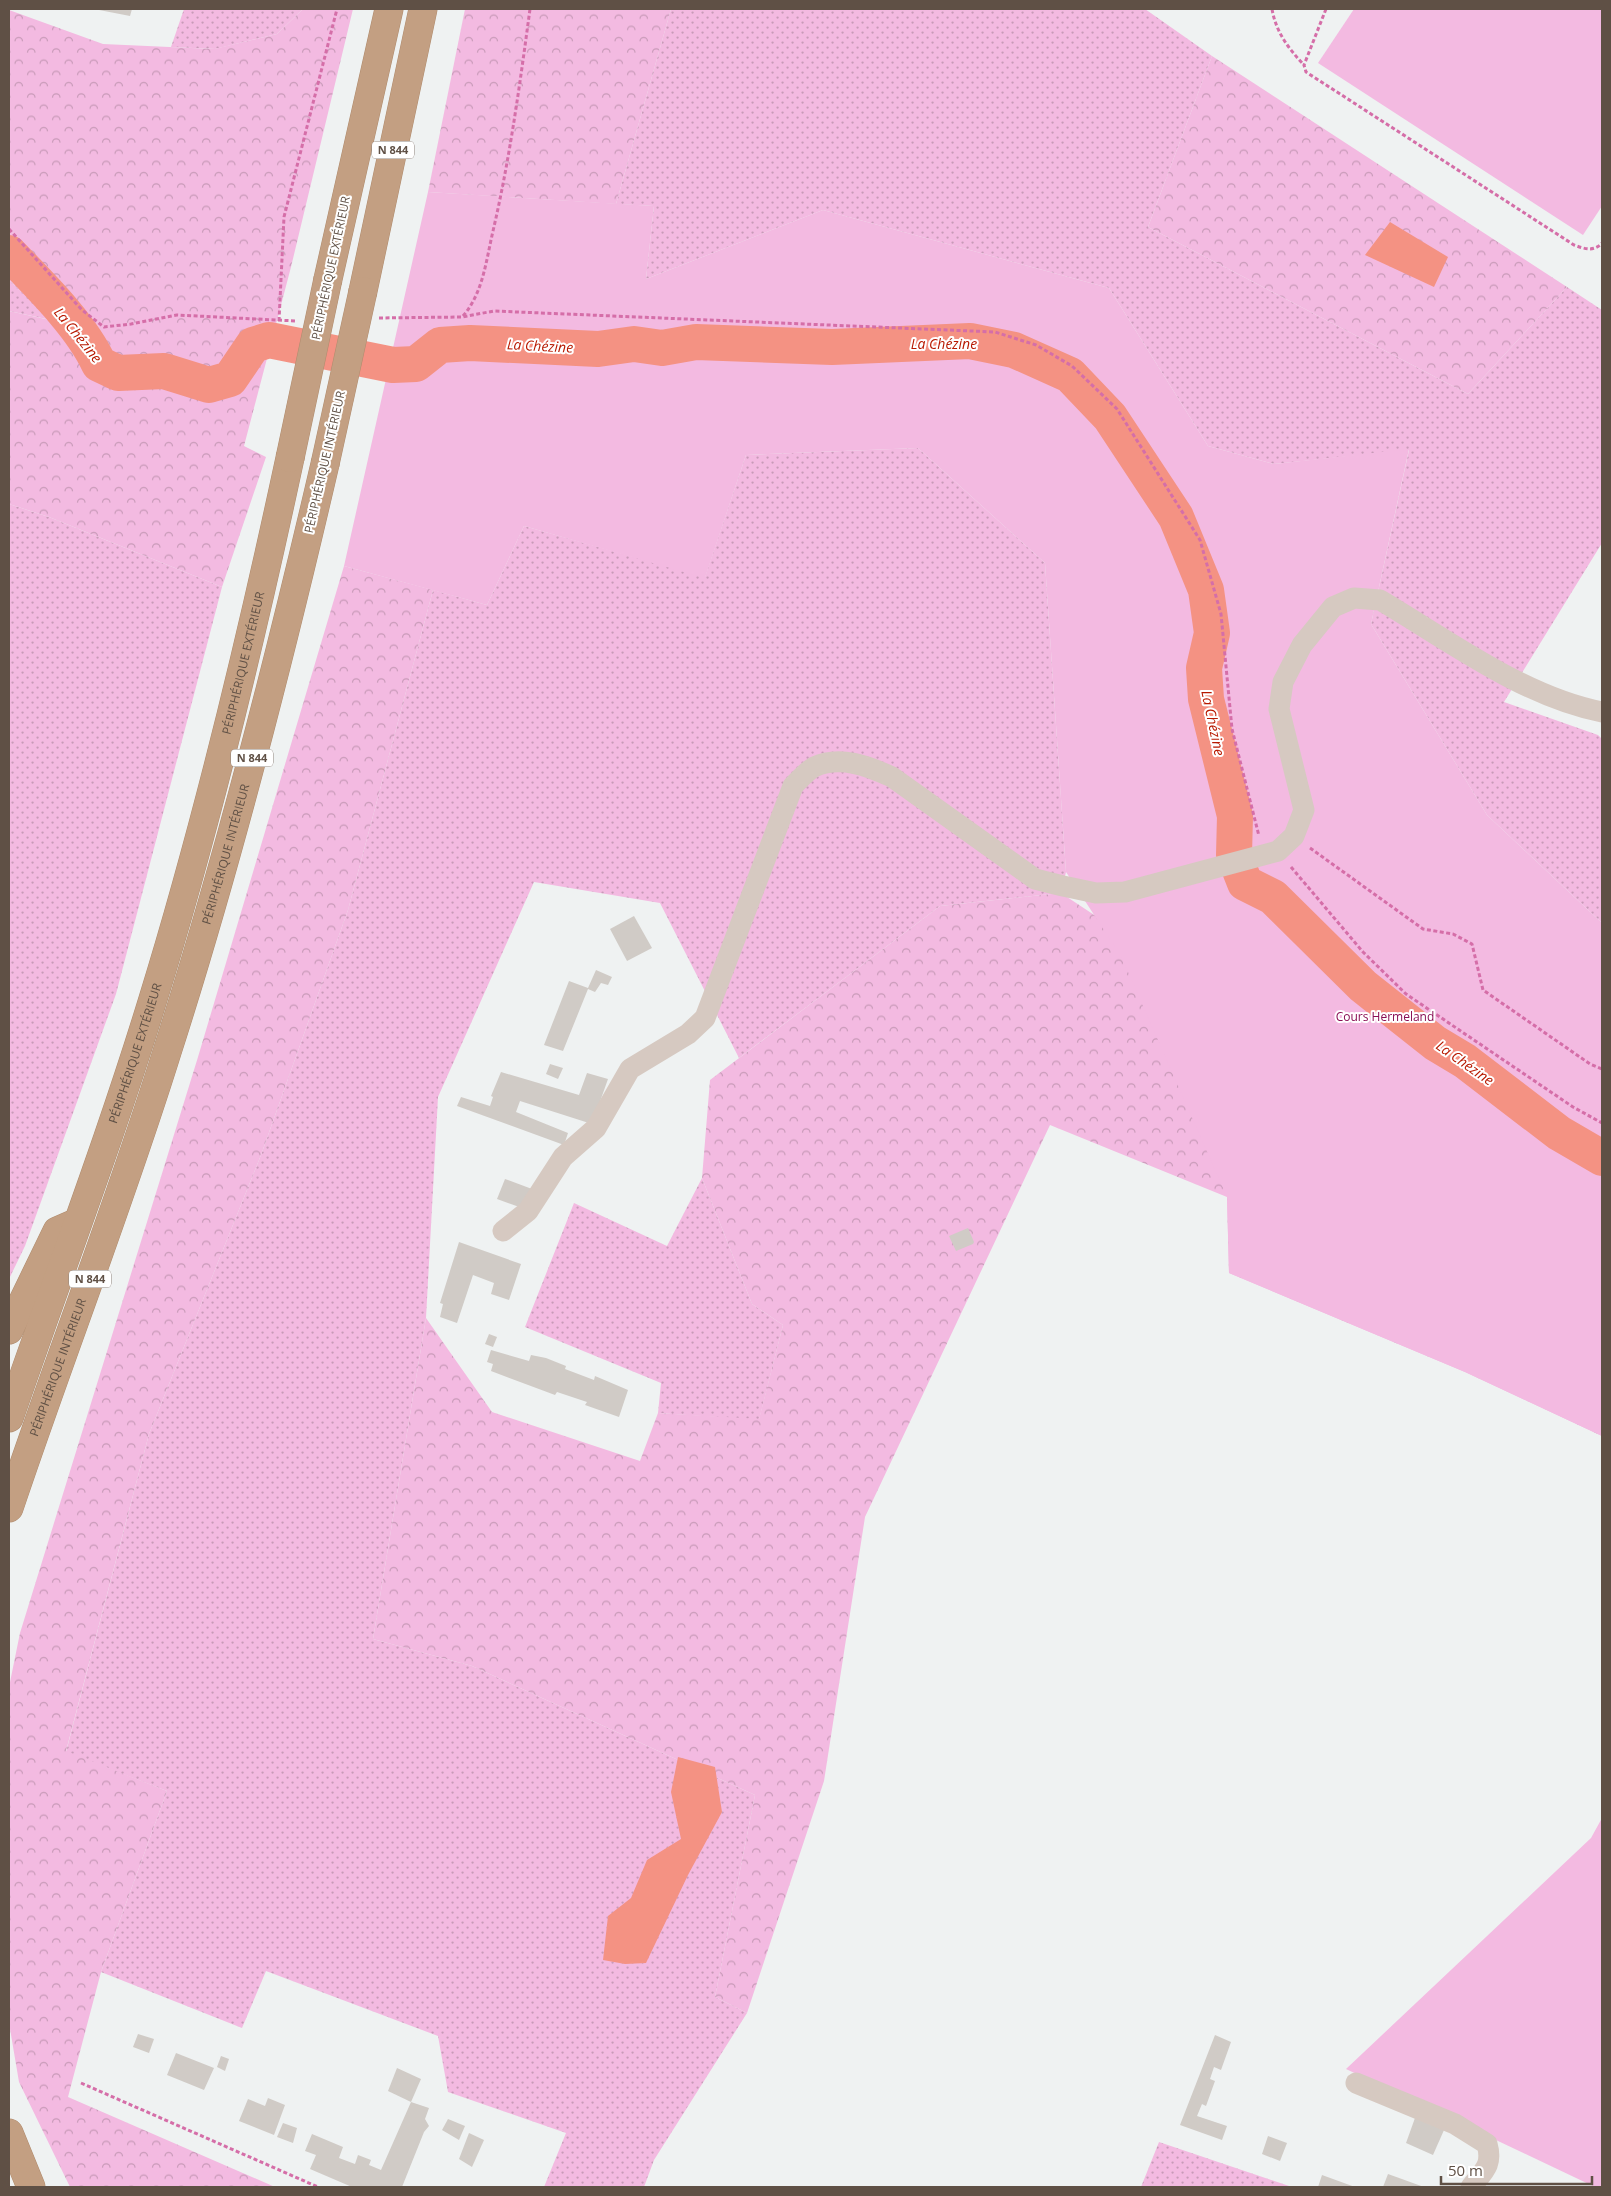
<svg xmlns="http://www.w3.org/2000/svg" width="1611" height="2196" font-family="'Open Sans',sans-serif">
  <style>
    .grass { fill: url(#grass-dots) }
    .forest { fill: url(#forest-crowns) }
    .green { fill: #f3bae1 }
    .water { fill: #f49283 }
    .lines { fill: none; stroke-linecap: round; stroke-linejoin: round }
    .river { stroke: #f49283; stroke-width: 36 }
    .building { fill: #d0cbc6 }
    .highway-casing { stroke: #af8b6d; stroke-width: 29 }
    .path { stroke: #d56ea8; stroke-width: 3; stroke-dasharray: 4 2.5; stroke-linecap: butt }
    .minor { stroke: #d6c9c1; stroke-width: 21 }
    .highway { stroke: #c39f82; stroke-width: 28 }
    .highway-bridge-casing { stroke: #af8b6d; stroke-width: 29; stroke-linecap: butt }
    .highway-bridge { stroke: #c39f82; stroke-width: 28 }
    .labels { text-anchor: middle; stroke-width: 4; stroke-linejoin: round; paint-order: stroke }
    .shield { fill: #fff; stroke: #8f847d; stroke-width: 1 }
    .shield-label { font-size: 11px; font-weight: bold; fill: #5f5045 }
    .street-label { font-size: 12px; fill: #5f5045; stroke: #fff }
    .park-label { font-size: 12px; fill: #880e54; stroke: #fff }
    .water-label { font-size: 14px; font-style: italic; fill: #b71900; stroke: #fff }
  </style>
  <defs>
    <pattern id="grass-dots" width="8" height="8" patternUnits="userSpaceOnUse" patternTransform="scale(1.25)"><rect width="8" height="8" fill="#f3bae1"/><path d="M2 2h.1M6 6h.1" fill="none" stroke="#c89ab8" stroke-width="1.8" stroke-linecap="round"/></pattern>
    <pattern id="forest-crowns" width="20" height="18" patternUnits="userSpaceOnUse" patternTransform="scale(1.25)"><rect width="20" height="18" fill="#f3bae1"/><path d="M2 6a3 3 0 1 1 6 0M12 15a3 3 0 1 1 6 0" fill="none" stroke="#c89ab8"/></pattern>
  </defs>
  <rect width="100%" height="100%" fill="#eff2f2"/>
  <g class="grass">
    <polygon points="184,9 303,9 277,34 215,49 171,47"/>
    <polygon points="671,9 1145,9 1212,56 1148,227 1468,394 1567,287 1602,310 1602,543 1504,702 1598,735 1602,739 1602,923 1487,815 1371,624 1409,450 1274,464 1208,446 1109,288 823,210 646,279 654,206 616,204"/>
    <polygon points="9,280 51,320 9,311"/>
    <polygon points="918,448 1045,563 1066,872 1061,893 940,906 739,1058 660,903 534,882 438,1097 426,1318 373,1639 472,1666 755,1795 715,1997 747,2013 654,2160 644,2187 544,2187 566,2133 448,2092 438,2036 266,1971 242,2028 101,1972 167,1791 66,1752 149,1434 261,1155 348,910 433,590 487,605 524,526 705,577 746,455"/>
    <polygon points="9,504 49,517 222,587 116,994 25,1246 9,1279"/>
    <polygon points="702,1178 752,1304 783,1325 759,1420 658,1413 661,1383 525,1327 574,1203 667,1246"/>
    <polygon points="1159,2142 1292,2187 1141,2187"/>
  </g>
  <g class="forest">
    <polygon points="303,9 353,9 291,267 244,446 266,457 222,587 49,517 9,504 9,311 50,320 9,280 9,10 103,44 214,49 277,34"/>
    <polygon points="465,9 671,9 616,204 428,192"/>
    <polygon points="1212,56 1567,287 1468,394 1148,227"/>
    <polygon points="344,566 433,590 348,910 261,1155 149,1434 66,1751 167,1791 101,1972 68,2097 275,2187 70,2187 19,2082 9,2023 9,1687 20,1633 198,1057"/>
    <polygon points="1061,893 1253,1020 1602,1436 1465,1372 1229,1273 1227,1197 1050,1125 865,1517 824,1781 747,2013 715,1997 755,1795 472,1666 373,1639 426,1318 492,1412 640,1461 658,1413 759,1419 783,1325 752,1304 702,1178 710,1080 940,906"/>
  </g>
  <g class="green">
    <polygon points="1354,9 1602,9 1602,206 1583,235 1318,63"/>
    <polygon points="428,192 654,206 646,279 823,210 1109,288 1208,446 1274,464 1409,449 1371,624 1487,815 1602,923 1602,1436 1465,1372 1229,1273 1227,1197 1121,956 1066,872 1045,563 918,448 746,455 705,578 524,526 487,605 344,566"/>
    <polygon points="1602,1818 1602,2187 1595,2187 1346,2069 1591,1838"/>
  </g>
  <g class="water">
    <polygon points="1390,222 1448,257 1434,287 1365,255"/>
    <polygon points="678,1757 715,1767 722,1812 688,1875 646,1963 625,1964 603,1960 608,1916 631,1898 647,1860 681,1839 671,1792"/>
  </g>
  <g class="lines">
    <path class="river" d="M 9,253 C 39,284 82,326 99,364 L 118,373 L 164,371 L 209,385 L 230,379 L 253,345 L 269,340 L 393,365 L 416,364 L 440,345 L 470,343 L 598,349 L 634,344 L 662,348 L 696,342 L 832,347 L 970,341 L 1014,350 L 1070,375 L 1110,417 L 1176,517 L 1206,590 L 1212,633 L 1204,668 L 1206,699 L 1235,816 L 1234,855 L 1245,883 L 1273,897 L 1363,986 L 1435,1043 L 1465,1061 L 1559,1133 L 1602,1158"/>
  </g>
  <g class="building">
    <polygon points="94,9 132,9 130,16"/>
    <polygon points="634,916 652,948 627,961 610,929"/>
    <polygon points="596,970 612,977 608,985 601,983 595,992 588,989 563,1051 544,1045 569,981 588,988"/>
    <polygon points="550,1064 563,1068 558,1079 546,1074"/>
    <polygon points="501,1072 579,1095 587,1073 608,1079 592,1124 520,1101 516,1112 568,1133 564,1145 457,1106 461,1097 490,1106 493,1097 491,1096"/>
    <polygon points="505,1179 532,1189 525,1209 497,1199"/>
    <polygon points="968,1228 974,1242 973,1244 956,1251 949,1236"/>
    <polygon points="459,1242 521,1264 509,1300 491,1294 494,1283 473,1275 457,1323 440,1317 443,1304 440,1303"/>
    <polygon points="489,1334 497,1337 493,1347 485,1344"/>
    <polygon points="491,1350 529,1361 531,1355 546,1358 566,1366 565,1369 594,1380 595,1376 628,1390 619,1417 585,1405 587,1402 557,1392 555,1395 491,1371 493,1364 487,1362"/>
    <polygon points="138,2034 154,2039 149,2053 133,2047"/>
    <polygon points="1215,2035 1231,2042 1221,2070 1214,2067 1210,2079 1215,2081 1206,2106 1202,2104 1197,2116 1227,2126 1222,2140 1180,2125"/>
    <polygon points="176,2053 214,2068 204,2090 167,2075"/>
    <polygon points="221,2056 229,2059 225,2071 217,2067"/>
    <polygon points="397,2068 421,2079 411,2102 388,2091"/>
    <polygon points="268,2098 285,2105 274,2135 239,2121 248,2099 265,2106"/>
    <polygon points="411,2102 429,2108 425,2119 429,2126 424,2132 402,2187 352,2187 310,2169 316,2155 305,2151 312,2134 343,2147 339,2158 355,2164 358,2155 371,2160 369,2165 381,2170"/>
    <polygon points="1415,2118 1444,2130 1433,2155 1406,2143"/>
    <polygon points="448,2119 465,2126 459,2140 442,2130"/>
    <polygon points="283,2123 297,2128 293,2143 277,2137"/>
    <polygon points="469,2133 484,2140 472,2167 459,2159"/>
    <polygon points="1268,2136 1287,2143 1280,2161 1262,2154"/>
    <polygon points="1388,2174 1424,2187 1383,2187"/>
    <polygon points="1322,2175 1355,2187 1318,2187"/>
  </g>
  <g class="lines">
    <g class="highway-casing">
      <g id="highway">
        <polyline points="328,279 389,9"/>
        <polyline points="363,291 423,9"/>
        <polyline points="9,1330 57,1231 73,1224"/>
        <path id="s1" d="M 9,1418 C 57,1278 110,1140 153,999 C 208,821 251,640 290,458"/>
        <path id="s2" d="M 9,1508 C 60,1356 119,1206 167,1052 C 229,859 279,662 325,464"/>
        <polyline points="9,2133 31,2187"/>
      </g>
    </g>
    <g class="path">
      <path d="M 1272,9 C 1276,32 1288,48 1304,65"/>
      <path d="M 1326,9 L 1304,65 L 1306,72 L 1574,245 C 1585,249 1594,252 1602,243"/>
      <polyline points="9,229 82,310 104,327 131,324 177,315 296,321"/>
      <path d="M 463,316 C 483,293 486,261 493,231 C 510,158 520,83 530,9"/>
      <polyline points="379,318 462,317 494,311 995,332 1036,345 1072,366 1117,409 1200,540 1221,614 1232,729 1259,836"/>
      <polyline points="279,321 284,217 337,9"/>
      <polyline points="1310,848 1423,929 1453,934 1472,944 1483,990 1590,1064 1602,1069"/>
      <polyline points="1291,867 1363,952 1406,994 1573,1107 1602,1123"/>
      <polyline points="81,2083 318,2187"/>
    </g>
    <g class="minor">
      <path d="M 503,1231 L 528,1211 L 563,1157 L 596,1128 L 630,1069 L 688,1034 L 705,1018 L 793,786 C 799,780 807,771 814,767 C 840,755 868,766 892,777 L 1035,879 L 1063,886 L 1096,893 L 1125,892 L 1278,851 L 1294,836 L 1304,810 L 1279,709 L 1283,682 L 1302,645 L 1333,607 L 1354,598 L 1380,600 C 1448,640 1524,697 1602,712"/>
      <path d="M 1356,2083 L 1455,2124 L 1487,2144 C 1493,2165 1484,2171 1471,2187"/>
    </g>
    <use href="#highway" class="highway"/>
    <g class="highway-bridge-casing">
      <g id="highway-bridge">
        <polyline points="290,458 328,279"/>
        <polyline points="325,464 363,291"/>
      </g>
    </g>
    <use href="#highway-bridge" class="highway-bridge"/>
  </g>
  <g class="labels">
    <g class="shield">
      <rect x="372" y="141.5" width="42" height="17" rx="4"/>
      <rect x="231" y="749.5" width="42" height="17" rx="4"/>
      <rect x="69" y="1270.5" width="42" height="17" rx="4"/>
    </g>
    <g class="shield-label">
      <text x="393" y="154">N 844</text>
      <text x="252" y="762">N 844</text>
      <text x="90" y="1283">N 844</text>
    </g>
    <g class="street-label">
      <text transform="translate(331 268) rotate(-78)" y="4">PÉRIPHÉRIQUE EXTÉRIEUR</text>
      <text transform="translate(325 462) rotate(-77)" y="4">PÉRIPHÉRIQUE INTÉRIEUR</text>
      <text dy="4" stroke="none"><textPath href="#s1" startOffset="791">PÉRIPHÉRIQUE EXTÉRIEUR</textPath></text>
      <text dy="4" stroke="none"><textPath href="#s2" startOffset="689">PÉRIPHÉRIQUE INTÉRIEUR</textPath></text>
      <text dy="4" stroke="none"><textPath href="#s1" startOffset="386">PÉRIPHÉRIQUE EXTÉRIEUR</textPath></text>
      <text dy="4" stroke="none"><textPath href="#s2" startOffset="149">PÉRIPHÉRIQUE INTÉRIEUR</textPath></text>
    </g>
    <g class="park-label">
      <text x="1385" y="1021">Cours Hermeland</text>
    </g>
    <g class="water-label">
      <text transform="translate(78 335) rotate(51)" y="5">La Chézine</text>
      <text x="944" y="349">La Chézine</text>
      <text transform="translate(540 346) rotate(3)" y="5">La Chézine</text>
      <text transform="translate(1213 723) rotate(78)" y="5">La Chézine</text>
      <text transform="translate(1465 1063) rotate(35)" y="5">La Chézine</text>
    </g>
  </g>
  <rect width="1611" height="2196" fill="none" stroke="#5f5045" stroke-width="20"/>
  <path d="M1441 2176v8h151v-8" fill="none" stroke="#5f5045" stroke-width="2.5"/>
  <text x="1448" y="2176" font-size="15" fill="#5f5045" stroke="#ffffff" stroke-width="4" paint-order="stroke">50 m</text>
</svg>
